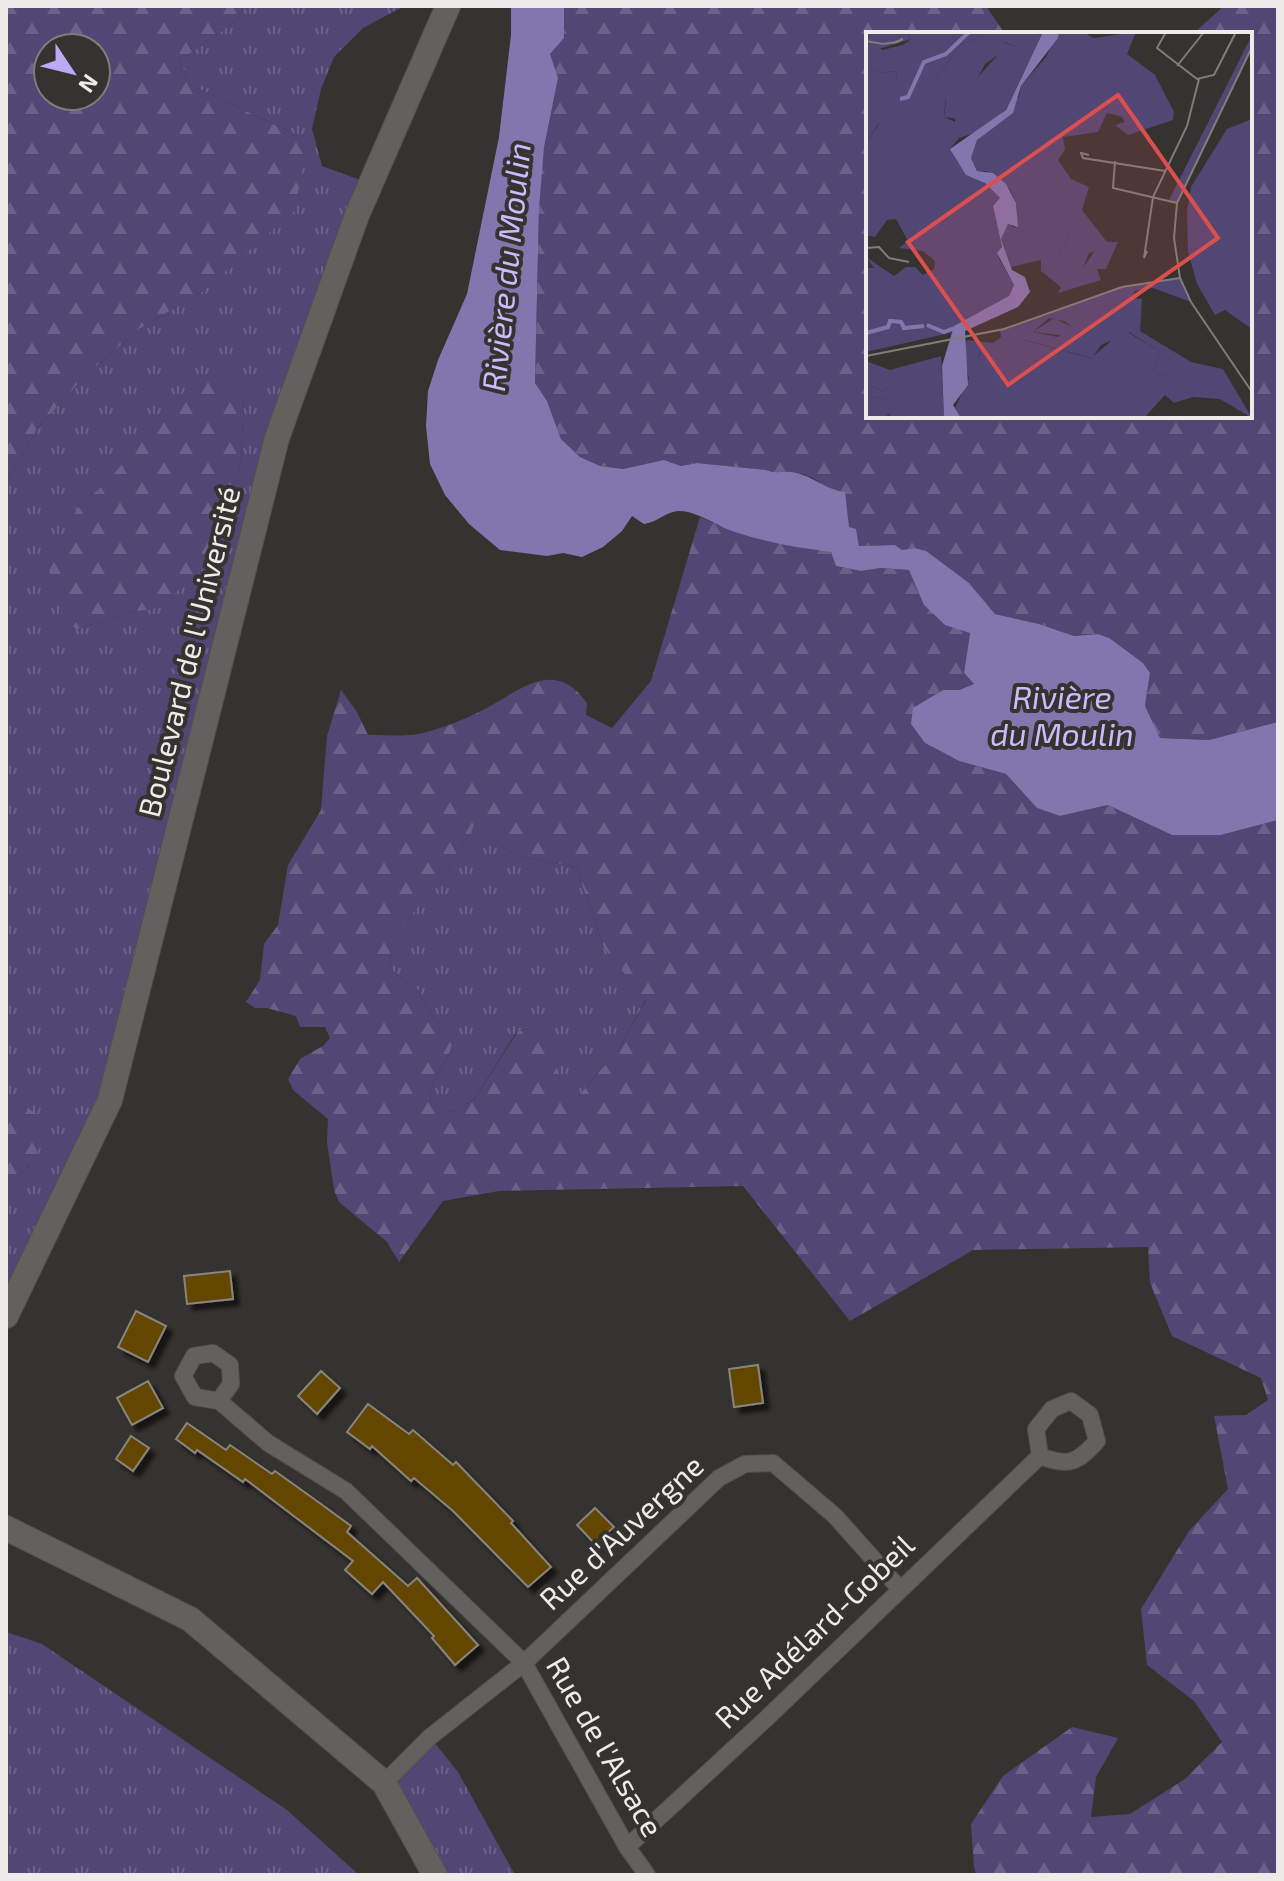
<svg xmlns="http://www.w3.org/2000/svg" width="1284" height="1881" font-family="'Exo 2',sans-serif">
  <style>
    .grass { fill: url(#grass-tufts); fill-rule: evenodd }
    .forest { fill: url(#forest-firs); fill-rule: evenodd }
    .water { fill: #8375ae }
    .building { fill: #644600; stroke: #888581; stroke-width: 2; filter: url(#shadow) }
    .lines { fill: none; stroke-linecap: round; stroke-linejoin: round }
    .street-casing { stroke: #52514e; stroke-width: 18 }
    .secondary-casing { stroke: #52514e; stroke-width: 26 }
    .street { stroke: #63615d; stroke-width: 16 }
    .secondary { stroke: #63615d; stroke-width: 24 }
    .labels { text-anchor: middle; stroke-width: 8; stroke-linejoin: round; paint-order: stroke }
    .street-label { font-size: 30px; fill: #edece9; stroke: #35332f }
    .water-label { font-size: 32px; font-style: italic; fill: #cbbbfe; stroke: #35332f }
    .inset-river { fill: none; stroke: #8375ae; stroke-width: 4 }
    .inset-road { fill: none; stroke: #7f7d79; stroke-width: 2 }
    .view { fill: #db4f4f; fill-opacity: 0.15; stroke: #db4f4f; stroke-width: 4 }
    .inset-edge { fill: none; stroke: #edece9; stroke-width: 4 }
  </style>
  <defs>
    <pattern id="grass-tufts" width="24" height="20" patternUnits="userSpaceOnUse" patternTransform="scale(2)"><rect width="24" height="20" fill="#524674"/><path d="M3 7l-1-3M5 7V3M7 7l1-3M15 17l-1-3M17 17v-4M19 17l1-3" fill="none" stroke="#6b6188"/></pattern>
    <pattern id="forest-firs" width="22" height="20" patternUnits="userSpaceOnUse" patternTransform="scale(2)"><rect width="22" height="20" fill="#524674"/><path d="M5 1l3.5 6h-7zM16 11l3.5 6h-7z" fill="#6b6188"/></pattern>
    <filter id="shadow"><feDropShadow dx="6" dy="6" stdDeviation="2" flood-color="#0009"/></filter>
  </defs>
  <rect width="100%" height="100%" fill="#35332f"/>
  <g class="grass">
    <path d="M 246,6 L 404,6 L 363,28 L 334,57 L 321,89 L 312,129 L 322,166 L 371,184 L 277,438 L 110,1100 L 6,1316 L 6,1189 L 29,1165 L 15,1111 L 6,1115 L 6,482 L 37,429 L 85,376 L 139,329 L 202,292 L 295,134 L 191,85 L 179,61 L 234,22 ZM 230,379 L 244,397 L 241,461 L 231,502 L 230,528 L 153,609 L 126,613 L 78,629 L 79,506 Z"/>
    <path d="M 474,826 L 516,856 L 576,867 L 604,948 L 646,999 L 619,1049 L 573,1102 L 544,1047 L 529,1029 L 517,1031 L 474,1100 L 453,1112 L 432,1106 C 423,1080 450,1065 453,1040 L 431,1014 L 418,990 L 390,969 L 391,946 L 413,912 L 448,875 L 450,864 Z"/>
    <polygon points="6,1632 42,1644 287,1810 359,1875 6,1875"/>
    <polygon points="430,1737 458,1772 515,1875 435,1875 384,1783"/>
  </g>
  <g class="forest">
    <path d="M 6,6 L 246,6 L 234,22 L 179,61 L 191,85 L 295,134 L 305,158 L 294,211 L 202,292 L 139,329 L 85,376 L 37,429 L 6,482 ZM 48,48 L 96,48 L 96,96 L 48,96 Z"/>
    <path d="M 564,6 L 986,6 L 1005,34 L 868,34 L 868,416 L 1250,416 L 1250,34 L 1193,34 L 1224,6 L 1278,6 L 1278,722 L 1209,740 L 1159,738 L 1145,706 L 1150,673 L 1098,634 L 1074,636 L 1039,624 L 995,614 L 969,583 L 914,548 L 902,550 L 895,545 L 859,546 L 856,530 L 849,527 C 836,500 825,475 791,472 C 780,471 776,474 766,470 L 697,463 L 681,466 L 664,460 L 623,469 L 600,466 L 580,457 L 561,439 L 547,401 L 535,384 L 539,209 L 550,53 L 564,38 Z"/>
    <polygon points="217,375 230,379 244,396 241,461 231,502 230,528 211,560 193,579 153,609 126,613 78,629 66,624 52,588 48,563 79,506 105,484 183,393 204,379"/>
    <path d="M 700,517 C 743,536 785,547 831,551 L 836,566 L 861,571 L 881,568 L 909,570 C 926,606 928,621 970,632 L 964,673 L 974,684 L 958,690 L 943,690 L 914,708 L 925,743 L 959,761 L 1006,774 L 1037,808 L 1061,816 L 1108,805 L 1172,835 L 1221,835 L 1278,820 L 1278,1875 L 976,1875 L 974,1867 L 971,1824 L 1003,1776 L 1072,1727 L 1118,1738 L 1096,1777 L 1091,1817 L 1130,1814 L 1185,1779 L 1222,1742 L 1194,1701 L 1147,1665 L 1141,1609 L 1189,1531 L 1228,1489 L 1214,1416 L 1246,1415 L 1268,1400 L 1261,1378 L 1172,1336 L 1150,1283 L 1148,1247 L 973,1250 L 850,1321 L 743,1186 L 499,1191 L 443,1201 L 399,1262 L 387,1242 L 339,1202 L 334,1190 L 327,1142 L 328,1119 L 293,1090 L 288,1079 L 300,1059 L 323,1046 L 330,1038 L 325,1027 L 300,1027 L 296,1016 L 267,1008 L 255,1008 L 246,1002 L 260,980 L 264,944 L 278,925 L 288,865 L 321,810 L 327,736 L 341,690 L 357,712 L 368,735 C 385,735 406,737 423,733 C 442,728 464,720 481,711 C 519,692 553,656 587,703 L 586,715 L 612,728 L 651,681 ZM 474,826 L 516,856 L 576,867 L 604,948 L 646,1000 L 619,1049 L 574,1101 L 544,1046 L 529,1029 L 518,1031 L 474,1100 L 453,1112 L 432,1106 C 423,1080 450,1065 453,1040 L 431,1014 L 418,990 L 390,969 L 391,946 L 413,912 L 448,875 L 450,864 Z"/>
    <path d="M 30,1110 L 42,1116 C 50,1147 26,1169 6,1189 L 6,1115 L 15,1111 Z"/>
  </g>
  <path class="water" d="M 511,6 L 564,6 L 564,38 L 550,54 L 558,78 L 544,147 L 539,209 L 535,383 L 547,401 L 561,439 L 580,457 L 600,466 L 623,469 L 664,460 L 681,466 L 697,463 L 766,470 C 776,474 780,471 791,472 C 811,474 825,490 845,492 L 849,527 L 856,529 L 859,546 L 895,545 L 902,550 L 914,548 L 926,551 L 969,583 L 995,614 L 1039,624 L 1074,636 L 1098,634 L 1109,638 L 1143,663 L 1150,673 L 1145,706 L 1160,738 L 1209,740 L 1278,722 L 1278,820 L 1221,835 L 1172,835 L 1108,805 L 1060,816 L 1037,808 L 1006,774 L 959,761 L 925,743 L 911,724 L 913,708 L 943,690 L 959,690 L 974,684 L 964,673 L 970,633 L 945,625 L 924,605 L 909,570 L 881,568 L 861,571 L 836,566 L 831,552 C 797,548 764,542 732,531 C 716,525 696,511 679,511 C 667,511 658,522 644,524 L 632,516 L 622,531 L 603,547 L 582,557 L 563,553 L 547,556 L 500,550 L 469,524 L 445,495 L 430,464 L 426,426 L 428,391 L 438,360 L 467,294 L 499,137 L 511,35 Z"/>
  <g class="building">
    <polygon points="230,1271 233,1299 187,1304 184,1276"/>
    <polygon points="136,1311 166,1326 148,1362 118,1347"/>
    <polygon points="758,1365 763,1403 734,1407 729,1369"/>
    <polygon points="321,1371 340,1388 317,1414 298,1396"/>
    <polygon points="148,1381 163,1408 132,1425 117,1398"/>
    <polygon points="368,1404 409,1434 413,1430 453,1465 456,1462 513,1521 511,1523 551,1567 528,1587 453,1511 414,1478 411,1481 372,1446 370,1449 347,1432"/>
    <polygon points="187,1423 226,1450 230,1445 272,1474 275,1471 321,1504 351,1526 347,1532 408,1586 417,1578 478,1645 455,1665 432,1638 434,1636 383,1582 372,1594 345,1570 353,1561 245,1479 243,1482 197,1450 195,1453 176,1439"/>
    <polygon points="131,1436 149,1448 133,1471 116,1459"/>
    <polygon points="595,1508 614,1527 595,1544 577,1525"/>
  </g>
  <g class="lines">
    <g class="street-casing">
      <g id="street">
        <polyline points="219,1401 231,1384 230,1365 213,1353 194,1356 183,1376 195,1397 219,1401 268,1443 346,1491 524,1663 627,1847 647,1875"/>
        <path d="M 1071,1401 L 1090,1415 L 1097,1441 C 1077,1463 1069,1467 1040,1456 L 1036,1429 L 1052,1409 Z"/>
        <polyline points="384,1783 430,1737 524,1663 719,1478 745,1464 773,1463 835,1516 900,1589"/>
        <polyline points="627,1847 768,1717 1040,1456"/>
      </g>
    </g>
    <g class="secondary-casing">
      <g id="secondary">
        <polyline points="6,1316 110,1100 277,438 357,215 448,6"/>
        <polyline points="6,1528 190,1619 384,1783 435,1875"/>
      </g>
    </g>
    <use href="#street" class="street"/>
    <use href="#secondary" class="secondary"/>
  </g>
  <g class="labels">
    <g class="street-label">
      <text transform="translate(190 652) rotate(-76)" y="10">Boulevard de l'Université</text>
      <text transform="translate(622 1533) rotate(-43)" y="10">Rue d'Auvergne</text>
      <text transform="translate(815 1632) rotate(-44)" y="10">Rue Adélard-Gobeil</text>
      <text transform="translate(604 1747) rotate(60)" y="10">Rue de l'Alsace</text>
    </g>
    <g class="water-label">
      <text transform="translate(507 267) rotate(-84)" y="11">Rivière du Moulin</text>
      <text x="1062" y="709">Rivière<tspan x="1062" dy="37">du Moulin</tspan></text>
    </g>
  </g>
  <g transform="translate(866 32)">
    <rect width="386" height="386" fill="#35332f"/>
    <path d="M 0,0 L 41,0 L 45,7 L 0,21 ZM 126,0 L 167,1 L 160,13 L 149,14 L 137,10 L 139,2 L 132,23 L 119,32 L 111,47 L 130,53 L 117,98 L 103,89 L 78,85 L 80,69 L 71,45 L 94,13 ZM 386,3 L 386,15 L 311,171 L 302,170 ZM 0,32 L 12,41 L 30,39 L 31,45 L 26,52 L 16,51 L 5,76 L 13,91 L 0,111 ZM 386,87 L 386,297 L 359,278 L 349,283 L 331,252 L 322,220 L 321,180 L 325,155 L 361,97 ZM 211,202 L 220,203 L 232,219 L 223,221 L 217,236 L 197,236 L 194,221 L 203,203 ZM 314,246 L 325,270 L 287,256 L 268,259 L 267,266 L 276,267 L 274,299 L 325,330 L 296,344 L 287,340 L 293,319 L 263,300 L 235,313 L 226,326 L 159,308 L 135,329 L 112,330 L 114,319 L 97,319 L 101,308 L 127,311 L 135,305 L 134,298 L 256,255 ZM 183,286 L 198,289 L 206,295 L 192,305 L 167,300 ZM 0,352 L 16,359 L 27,354 L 39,377 L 37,384 L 18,386 L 24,383 L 20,368 L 0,363 Z" fill="#524674" fill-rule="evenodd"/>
    <path d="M 41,0 L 126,0 L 94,13 L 71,45 L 80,62 L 78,85 L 89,90 L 89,84 L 102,85 L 117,98 L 93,106 L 84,117 L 134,166 L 127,174 L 136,215 L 132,225 L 148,253 L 143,264 L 88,300 L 0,320 L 0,236 L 8,236 L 0,225 L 28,244 L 40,235 L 49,235 L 57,243 L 68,237 L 69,229 L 57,219 L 33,216 L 42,209 L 30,187 L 21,188 L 9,205 L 0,203 L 0,111 L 13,92 L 0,77 L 16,50 L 26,52 L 31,45 L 30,39 L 12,41 L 0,32 L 0,21 L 10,11 L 16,18 L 37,13 L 45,7 ZM 177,0 L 140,77 L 120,96 L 116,89 L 130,53 L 110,47 L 132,23 L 125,14 L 139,1 L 138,11 L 149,14 L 159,12 L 160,3 ZM 193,0 L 217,0 L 228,6 L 270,0 L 261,22 L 289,43 L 308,80 L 307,88 L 262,103 L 249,93 L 259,90 L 256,85 L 241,81 L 232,100 L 197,105 L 199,118 L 192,128 L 205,147 L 223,155 L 216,178 L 241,210 L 252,210 L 240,237 L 231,237 L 235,248 L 192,261 L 195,255 L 175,239 L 175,228 L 145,235 L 135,207 L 142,191 L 149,196 L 151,174 L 144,157 L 120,139 L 111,139 L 105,126 L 111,108 L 153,65 L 155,54 L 180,25 ZM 203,203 L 219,203 L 215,214 L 231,216 L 217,236 L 198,236 L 194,221 ZM 188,286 L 206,295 L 201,304 L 167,300 ZM 261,291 L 263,301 L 293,319 L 287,340 L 296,344 L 320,329 L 357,337 L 386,386 L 354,367 L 327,365 L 308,371 L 299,363 L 278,386 L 95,386 L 88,378 L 103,347 L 97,319 L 106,313 L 114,316 L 112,330 L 119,325 L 135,328 L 134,310 L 143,304 L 225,326 L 244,310 L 246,297 ZM 75,324 L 78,386 L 34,386 L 39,377 L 27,363 L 27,354 L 16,359 L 0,352 L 0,329 L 24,338 ZM 0,363 L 20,368 L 31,376 L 18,386 L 0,386 Z" fill="#524674" fill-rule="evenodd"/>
    <path d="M 177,0 L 193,0 L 192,6 L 155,54 L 147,81 L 111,108 L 105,126 L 111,139 L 127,141 L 140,152 L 150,171 L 152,195 L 142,192 L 135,207 L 146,238 L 159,245 L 164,260 L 152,275 L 99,299 L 102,353 L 87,373 L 95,386 L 78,386 L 76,334 L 88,294 L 143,264 L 148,253 L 131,221 L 136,215 L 127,174 L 134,166 L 119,151 L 100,143 L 84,117 L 140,78 Z" fill="#8375ae"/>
    <path class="inset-river" d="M 34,67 L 42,65 L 58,30 L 80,22 L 103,0M 61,293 L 78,300 L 88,296M 0,301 L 22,295 L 24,289 L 35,290 L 38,296 L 58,294"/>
    <path class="inset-road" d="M 300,0 L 291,16 L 331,47 L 348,43 L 370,0M 0,9 L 17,12 L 31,10 L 37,7 L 27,11M 386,15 L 311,171 L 308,206 L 314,246 L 325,270 L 386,360M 311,34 L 338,0M 223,123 L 215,121 L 217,126 L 299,139M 249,129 L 247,156 L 311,171M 0,216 L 13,215 L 23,226 L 43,230M 281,219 L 278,226 L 287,165 L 321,94 L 333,47M 0,324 L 138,297 L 256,255 L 314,246"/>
    <path class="view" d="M 252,63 L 352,206 L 142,353 L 42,210 Z"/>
    <rect width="386" height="386" class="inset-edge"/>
  </g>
  <rect width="1284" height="1881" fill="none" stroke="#edece9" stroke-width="16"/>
  <g transform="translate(72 72) rotate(125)"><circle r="38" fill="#35332f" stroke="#7f7d79" stroke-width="2"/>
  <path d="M0-6L14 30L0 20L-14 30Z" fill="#bcaaf5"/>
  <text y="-12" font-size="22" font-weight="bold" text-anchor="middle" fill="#edece9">N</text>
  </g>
</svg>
